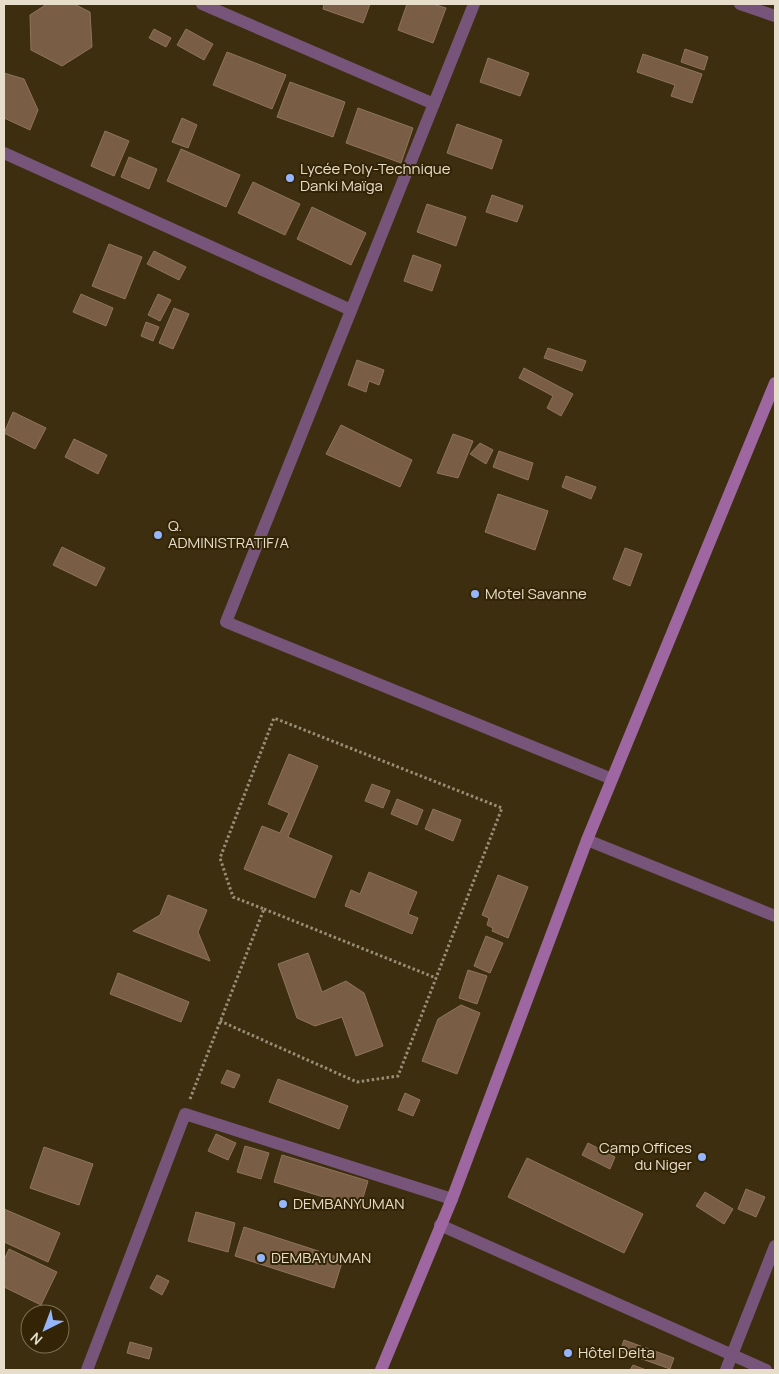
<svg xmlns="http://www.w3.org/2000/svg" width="779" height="1374" font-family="Manrope,sans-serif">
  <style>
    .building { fill: #795e45; stroke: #8f745a }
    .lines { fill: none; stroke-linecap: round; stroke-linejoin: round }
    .path { stroke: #988d75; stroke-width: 3; stroke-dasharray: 2.5 2.5; stroke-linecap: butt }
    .street { stroke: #775479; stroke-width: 12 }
    .secondary { stroke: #9e67a1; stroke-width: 12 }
    .poi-dot { fill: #95b6fd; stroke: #322404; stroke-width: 2 }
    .labels { text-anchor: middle; stroke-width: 4; stroke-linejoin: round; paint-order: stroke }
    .poi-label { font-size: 15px; fill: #e6ddcb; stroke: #322404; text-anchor: start }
  </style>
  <rect width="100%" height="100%" fill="#3c2e0f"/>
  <g class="building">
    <polygon points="47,4 74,4 90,12 92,47 62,66 31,50 30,15"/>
    <polygon points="324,4 370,4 363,23 323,9"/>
    <polygon points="407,4 433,4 446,8 433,43 398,30"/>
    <polygon points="154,29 171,38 166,47 149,38"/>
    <polygon points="186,29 213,44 204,60 177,45"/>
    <polygon points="685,49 708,57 704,70 681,62"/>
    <polygon points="227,52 286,75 272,109 213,85"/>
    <polygon points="643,54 702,74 692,103 671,96 675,85 637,72"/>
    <polygon points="488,58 529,73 520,96 480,82"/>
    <polygon points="4,73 24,79 38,110 30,130 4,118"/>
    <polygon points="290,82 345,102 333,137 277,117"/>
    <polygon points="358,108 413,128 401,163 346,143"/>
    <polygon points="182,118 197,125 188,148 172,142"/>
    <polygon points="457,124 502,140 492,169 447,153"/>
    <polygon points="105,131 129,141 114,176 91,166"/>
    <polygon points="181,149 240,175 226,207 167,181"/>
    <polygon points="129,157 157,169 149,189 121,177"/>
    <polygon points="253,182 300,204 285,235 238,213"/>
    <polygon points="492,195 523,206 517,222 486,212"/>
    <polygon points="427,204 466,217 456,246 417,232"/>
    <polygon points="312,207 366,233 351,265 297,239"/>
    <polygon points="109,244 142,257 125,299 92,286"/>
    <polygon points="154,251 186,267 179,280 147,264"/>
    <polygon points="413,255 441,265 432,291 404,281"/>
    <polygon points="81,294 113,308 106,326 73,312"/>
    <polygon points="158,294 171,300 160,321 148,315"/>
    <polygon points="174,308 189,314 173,349 159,343"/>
    <polygon points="146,322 159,327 153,341 141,336"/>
    <polygon points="548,348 586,361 582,371 544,358"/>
    <polygon points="357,360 384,370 379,385 369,381 366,392 348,385"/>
    <polygon points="524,368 573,394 561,416 547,408 553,396 519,378"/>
    <polygon points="13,412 46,428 35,449 4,433"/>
    <polygon points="341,425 412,460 400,487 326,454"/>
    <polygon points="453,434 473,441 458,478 437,473"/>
    <polygon points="74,439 107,455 98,474 65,457"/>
    <polygon points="480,443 493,450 486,464 470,454"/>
    <polygon points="499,451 533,463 528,480 493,467"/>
    <polygon points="566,476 596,487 591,499 562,487"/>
    <polygon points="498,494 548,511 535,550 485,532"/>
    <polygon points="62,547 105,568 96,586 53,565"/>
    <polygon points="625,548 642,554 630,586 613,579"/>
    <polygon points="289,754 318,766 288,837 332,856 315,898 244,869 262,826 280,833 289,813 268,804"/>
    <polygon points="372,784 390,791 383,808 365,801"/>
    <polygon points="397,799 423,810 417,825 391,814"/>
    <polygon points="433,809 461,820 453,841 425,829"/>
    <polygon points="369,872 417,892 408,914 418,918 412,934 345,906 351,890 360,894"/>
    <polygon points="498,875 528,887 508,938 492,931 493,928 487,925 489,918 482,915"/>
    <polygon points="168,895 207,910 198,932 210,961 133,931 160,915"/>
    <polygon points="486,936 503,943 490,973 474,966"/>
    <polygon points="308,953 322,992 346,981 364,993 383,1046 356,1056 342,1017 315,1026 297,1018 278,964"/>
    <polygon points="468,970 487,976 477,1004 459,998"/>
    <polygon points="118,973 189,1002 181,1022 110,994"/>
    <polygon points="461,1005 480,1013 457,1074 422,1061 438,1019"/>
    <polygon points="227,1070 240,1075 234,1088 221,1083"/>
    <polygon points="278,1079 348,1106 339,1129 269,1102"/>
    <polygon points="405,1093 420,1100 413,1116 398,1110"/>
    <polygon points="216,1134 236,1143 228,1160 208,1151"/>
    <polygon points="588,1143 615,1157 610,1169 582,1155"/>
    <polygon points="245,1146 269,1153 261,1179 237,1172"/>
    <polygon points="44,1147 93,1164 79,1205 30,1188"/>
    <polygon points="282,1155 368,1181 360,1208 274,1182"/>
    <polygon points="527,1158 643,1214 624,1253 508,1197"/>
    <polygon points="746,1189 765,1197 756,1217 738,1209"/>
    <polygon points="705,1192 733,1209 724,1224 696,1206"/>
    <polygon points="4,1209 60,1233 48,1262 4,1242"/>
    <polygon points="196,1212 235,1223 228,1252 188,1241"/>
    <polygon points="244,1227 343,1259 334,1288 235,1256"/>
    <polygon points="9,1249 57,1272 41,1305 4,1287 4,1260"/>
    <polygon points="157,1275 169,1281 162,1295 150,1288"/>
    <polygon points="624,1340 674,1358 670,1369 620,1351"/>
    <polygon points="130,1342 152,1348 149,1359 127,1353"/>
    <polygon points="633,1365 646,1370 630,1370"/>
  </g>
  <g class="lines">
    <g class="path">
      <polyline points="264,909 436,978"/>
      <polyline points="190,1099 264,909 233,897 220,858 274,718 502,808 398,1076 357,1082 220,1021"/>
    </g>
    <g class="street">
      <polyline points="202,4 434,104"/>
      <polyline points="474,4 226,622 612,779"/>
      <polyline points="740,4 775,16"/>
      <polyline points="4,153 351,310"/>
      <polyline points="587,840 775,916"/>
      <polyline points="440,1225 766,1370"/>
      <polyline points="87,1370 185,1114 452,1199"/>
      <polyline points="726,1370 775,1246"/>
    </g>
    <polyline class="secondary" points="381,1370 452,1199 587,840 775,383"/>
  </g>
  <g class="poi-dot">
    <circle cx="290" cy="178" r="5"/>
    <circle cx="158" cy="535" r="5"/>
    <circle cx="475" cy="594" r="5"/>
    <circle cx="702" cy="1157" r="5"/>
    <circle cx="283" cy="1204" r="5"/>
    <circle cx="261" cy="1258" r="5"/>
    <circle cx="568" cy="1353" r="5"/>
  </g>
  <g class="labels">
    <g class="poi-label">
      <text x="300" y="174">Lycée Poly-Technique<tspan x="300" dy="17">Danki Maïga</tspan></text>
      <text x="168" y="531">Q.<tspan x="168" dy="17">ADMINISTRATIF/A</tspan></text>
      <text x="485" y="599">Motel Savanne</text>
      <text x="692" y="1153" text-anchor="end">Camp Offices<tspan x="692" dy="17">du Niger</tspan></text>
      <text x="293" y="1209">DEMBANYUMAN</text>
      <text x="271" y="1263">DEMBAYUMAN</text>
      <text x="578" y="1358">Hôtel Delta</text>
    </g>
  </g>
  <rect width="779" height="1374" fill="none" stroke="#e6ddcb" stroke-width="10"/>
  <g transform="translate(45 1329) rotate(222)"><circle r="24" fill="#322404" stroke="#7a6e54"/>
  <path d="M0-4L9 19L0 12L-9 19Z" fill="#95b6fd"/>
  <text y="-8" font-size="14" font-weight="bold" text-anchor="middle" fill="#e6ddcb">N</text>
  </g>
</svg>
